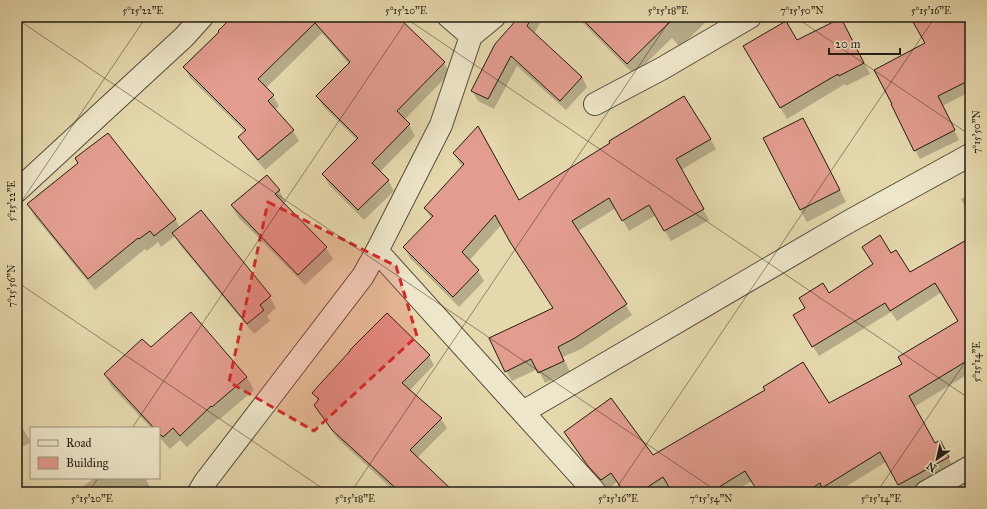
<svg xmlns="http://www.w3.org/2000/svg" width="987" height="509" font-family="'IM FELL Great Primer',serif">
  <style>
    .shadow { fill: #0003 }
    .building { fill: #e29d8e; stroke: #231c12 }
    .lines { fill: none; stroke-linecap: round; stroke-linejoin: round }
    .street-casing { stroke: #544b39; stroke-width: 24 }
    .street { stroke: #eee6ca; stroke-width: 22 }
    .marked { fill: #d62828; fill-opacity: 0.2; stroke: #d62828; stroke-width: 3; stroke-dasharray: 8 5; stroke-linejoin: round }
    .ticks { fill: none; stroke: #231c12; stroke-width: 1; stroke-opacity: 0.45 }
    .neatline { fill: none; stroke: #231c12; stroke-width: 1.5 }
    .ticks-label { font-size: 10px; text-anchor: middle; fill: #231c12 }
  </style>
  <rect width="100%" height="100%" fill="#e5d8ad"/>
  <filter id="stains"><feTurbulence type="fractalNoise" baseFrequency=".005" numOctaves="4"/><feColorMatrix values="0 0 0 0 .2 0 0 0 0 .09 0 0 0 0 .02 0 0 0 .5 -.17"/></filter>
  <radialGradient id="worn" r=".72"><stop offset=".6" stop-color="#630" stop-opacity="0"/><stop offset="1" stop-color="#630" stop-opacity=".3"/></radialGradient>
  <g class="shadow">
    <polygon points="234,17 397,17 444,63 450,73 404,120 409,125 415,136 380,172 388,180 394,191 364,220 329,185 323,174 357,140 323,106 317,96 349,64 322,33 266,88 273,96 279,106 275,110 293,131 299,141 265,170 246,147 239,137 245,132 190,78 184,67"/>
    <polygon points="521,17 541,17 542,19 534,34 582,77 587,87 566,110 517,66 494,109 478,101 472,91"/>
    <polygon points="578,17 711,17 680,47 672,38 634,75 581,21"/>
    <polygon points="911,17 970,17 970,92 942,106 959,140 920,159 915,150 926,44"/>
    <polygon points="847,30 870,74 846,86 845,84 787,119 745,46 797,41"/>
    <polygon points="810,131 846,202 807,222 800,210"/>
    <polygon points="710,139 716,149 681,170 709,220 671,241 656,215 629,231 616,208 578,231 632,315 581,349 563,357 570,372 545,383 538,369 512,381 506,371 554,308 502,224 469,261 478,271 484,281 459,307 410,258 404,247 432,219 425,208 463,166 460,164 454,154 519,201"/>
    <polygon points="279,190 285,201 283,203 326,248 333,259 305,285 238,217 232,206"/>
    <polygon points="970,194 970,218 961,199"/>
    <polygon points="28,205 175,219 180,228 200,212 270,297 276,308 267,316 270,321 254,334 180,245 175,236 161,247 158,242 147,251 145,249 95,290 35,217"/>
    <polygon points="970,239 970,373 914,407 935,444 939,441 954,468 910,492 903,492 886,462 842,489 844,492 759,492 752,481 733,492 673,492 670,487 662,492 624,492 617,482 607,490 595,476 571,443 565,433 653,456 828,405 903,364 959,321 942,292 897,321 891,312 819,356 800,326 829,294 891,254 910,274"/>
    <polygon points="190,314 247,377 254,390 220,419 219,418 187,447 180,440 170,449 159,437 159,428 151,428 112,387 105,375 150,349"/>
    <polygon points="429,356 434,365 409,391 441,419 447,428 417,458 451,492 394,492 392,489 338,439 321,415 315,405 319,402 313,393"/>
    <polygon points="17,419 31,442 17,450"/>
    <polygon points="95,478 145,478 150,487 144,492 74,492"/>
  </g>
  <g class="building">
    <polygon points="232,17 398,17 445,62 397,111 410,124 372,163 389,180 358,210 322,174 358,138 316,96 350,62 315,23 258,79 274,95 268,101 294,130 258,160 238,137 246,130 183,67 219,32 218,31"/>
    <polygon points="519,17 532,17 527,26 582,77 560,101 511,56 488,99 471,91 495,44"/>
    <polygon points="580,17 675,17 627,64"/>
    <polygon points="910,17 970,17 970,80 938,96 955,130 914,151 891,104 892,104 874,70 925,43"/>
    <polygon points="841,18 864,63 839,76 838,74 780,108 743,46 786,21 797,40"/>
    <polygon points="684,96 711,139 676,159 704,209 664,231 649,205 622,221 609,198 572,221 627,304 575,338 558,347 564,361 538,373 531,359 505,372 489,338 553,308 510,242 495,215 462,252 479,270 453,297 403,247 433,216 424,208 464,164 453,153 478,126 519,200 610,143 609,141"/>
    <polygon points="803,118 840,190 800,210 763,138"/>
    <polygon points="108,133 176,219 154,236 150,231 139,239 138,238 88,279 27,204 78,163 75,158"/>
    <polygon points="267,175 280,190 275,194 327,247 298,275 231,205"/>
    <polygon points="201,210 271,296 260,305 264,310 247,324 172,233"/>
    <polygon points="880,235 891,253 896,250 910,272 970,238 970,359 909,396 935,443 940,440 949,457 898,485 880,452 822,488 820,483 806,492 758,492 745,471 711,492 672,492 663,477 640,492 624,492 611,473 601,480 588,466 564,432 611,398 653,455 765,390 763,387 803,362 829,403 902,364 898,357 958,321 935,283 890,311 885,303 812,347 793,315 805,308 799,298 823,283 829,293 873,264 862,247"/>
    <polygon points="191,312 247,377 212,407 211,406 180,436 173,428 163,437 159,433 159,428 154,428 104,374 142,339 151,347"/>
    <polygon points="387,313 430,355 402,383 442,418 410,450 454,492 400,492 332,430 314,405 319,399 312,393 350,351 350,350"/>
  </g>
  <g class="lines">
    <g class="street-casing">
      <g id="street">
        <polyline points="449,17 471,36"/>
        <polyline points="595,104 663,68 750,17"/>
        <polyline points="17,191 184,37 202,17"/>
        <polyline points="377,251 595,492"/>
        <polyline points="523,412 848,222 970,155"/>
        <polyline points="199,492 205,482 363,276 377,251 441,125 471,36 494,17"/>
        <polyline points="926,492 970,467"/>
      </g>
    </g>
    <use href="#street" class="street"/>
  </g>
  <path class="marked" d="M 268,202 L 396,266 L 417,336 L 314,431 L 229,382 Z"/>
  <path class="ticks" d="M 404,17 L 970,399M 795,17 L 970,135M 17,19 L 718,492M 17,208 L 146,17M 17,282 L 328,492M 132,428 L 409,17M 89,492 L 98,478M 351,492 L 672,17M 614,492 L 935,17M 877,492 L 970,355"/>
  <rect width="987" height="509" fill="none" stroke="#e5d8ad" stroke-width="44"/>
  <rect x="30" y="427" width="130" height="52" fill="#eee6ca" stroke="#9d9580"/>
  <rect x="38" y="440" width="20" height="6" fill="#eee6ca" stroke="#9d9580"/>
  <text x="66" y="447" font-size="12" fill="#231c12">Road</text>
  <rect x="38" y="457" width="20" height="12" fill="#e29d8e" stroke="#9d9580"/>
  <text x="66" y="467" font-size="12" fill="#231c12">Building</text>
  <g transform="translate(937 459) rotate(214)" stroke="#eee6ca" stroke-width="3" paint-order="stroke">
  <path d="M0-3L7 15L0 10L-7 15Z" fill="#231c12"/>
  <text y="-6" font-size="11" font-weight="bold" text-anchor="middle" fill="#231c12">N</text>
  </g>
  <path d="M829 48v6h71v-6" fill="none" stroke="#231c12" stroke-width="2"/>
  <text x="835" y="48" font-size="12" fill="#231c12" stroke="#eee6ca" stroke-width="3" paint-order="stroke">20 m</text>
  <rect x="22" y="22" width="943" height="465" class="neatline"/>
  <g class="ticks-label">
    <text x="143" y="14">5°15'22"E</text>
    <text x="406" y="14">5°15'20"E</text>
    <text x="668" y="14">5°15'18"E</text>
    <text x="802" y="14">7°15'50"N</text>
    <text x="931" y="14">5°15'16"E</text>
    <text transform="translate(976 132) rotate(-90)" y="4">7°15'50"N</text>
    <text transform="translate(11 201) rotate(-90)" y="4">5°15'22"E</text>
    <text transform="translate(11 286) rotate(-90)" y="4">7°15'56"N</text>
    <text transform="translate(976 362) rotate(-90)" y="4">5°15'14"E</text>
    <text x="92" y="502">5°15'20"E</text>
    <text x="355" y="502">5°15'18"E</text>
    <text x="618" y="502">5°15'16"E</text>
    <text x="711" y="502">7°15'54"N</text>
    <text x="881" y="502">5°15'14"E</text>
  </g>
  <rect width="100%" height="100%" filter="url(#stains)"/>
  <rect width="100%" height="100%" fill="url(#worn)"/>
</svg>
